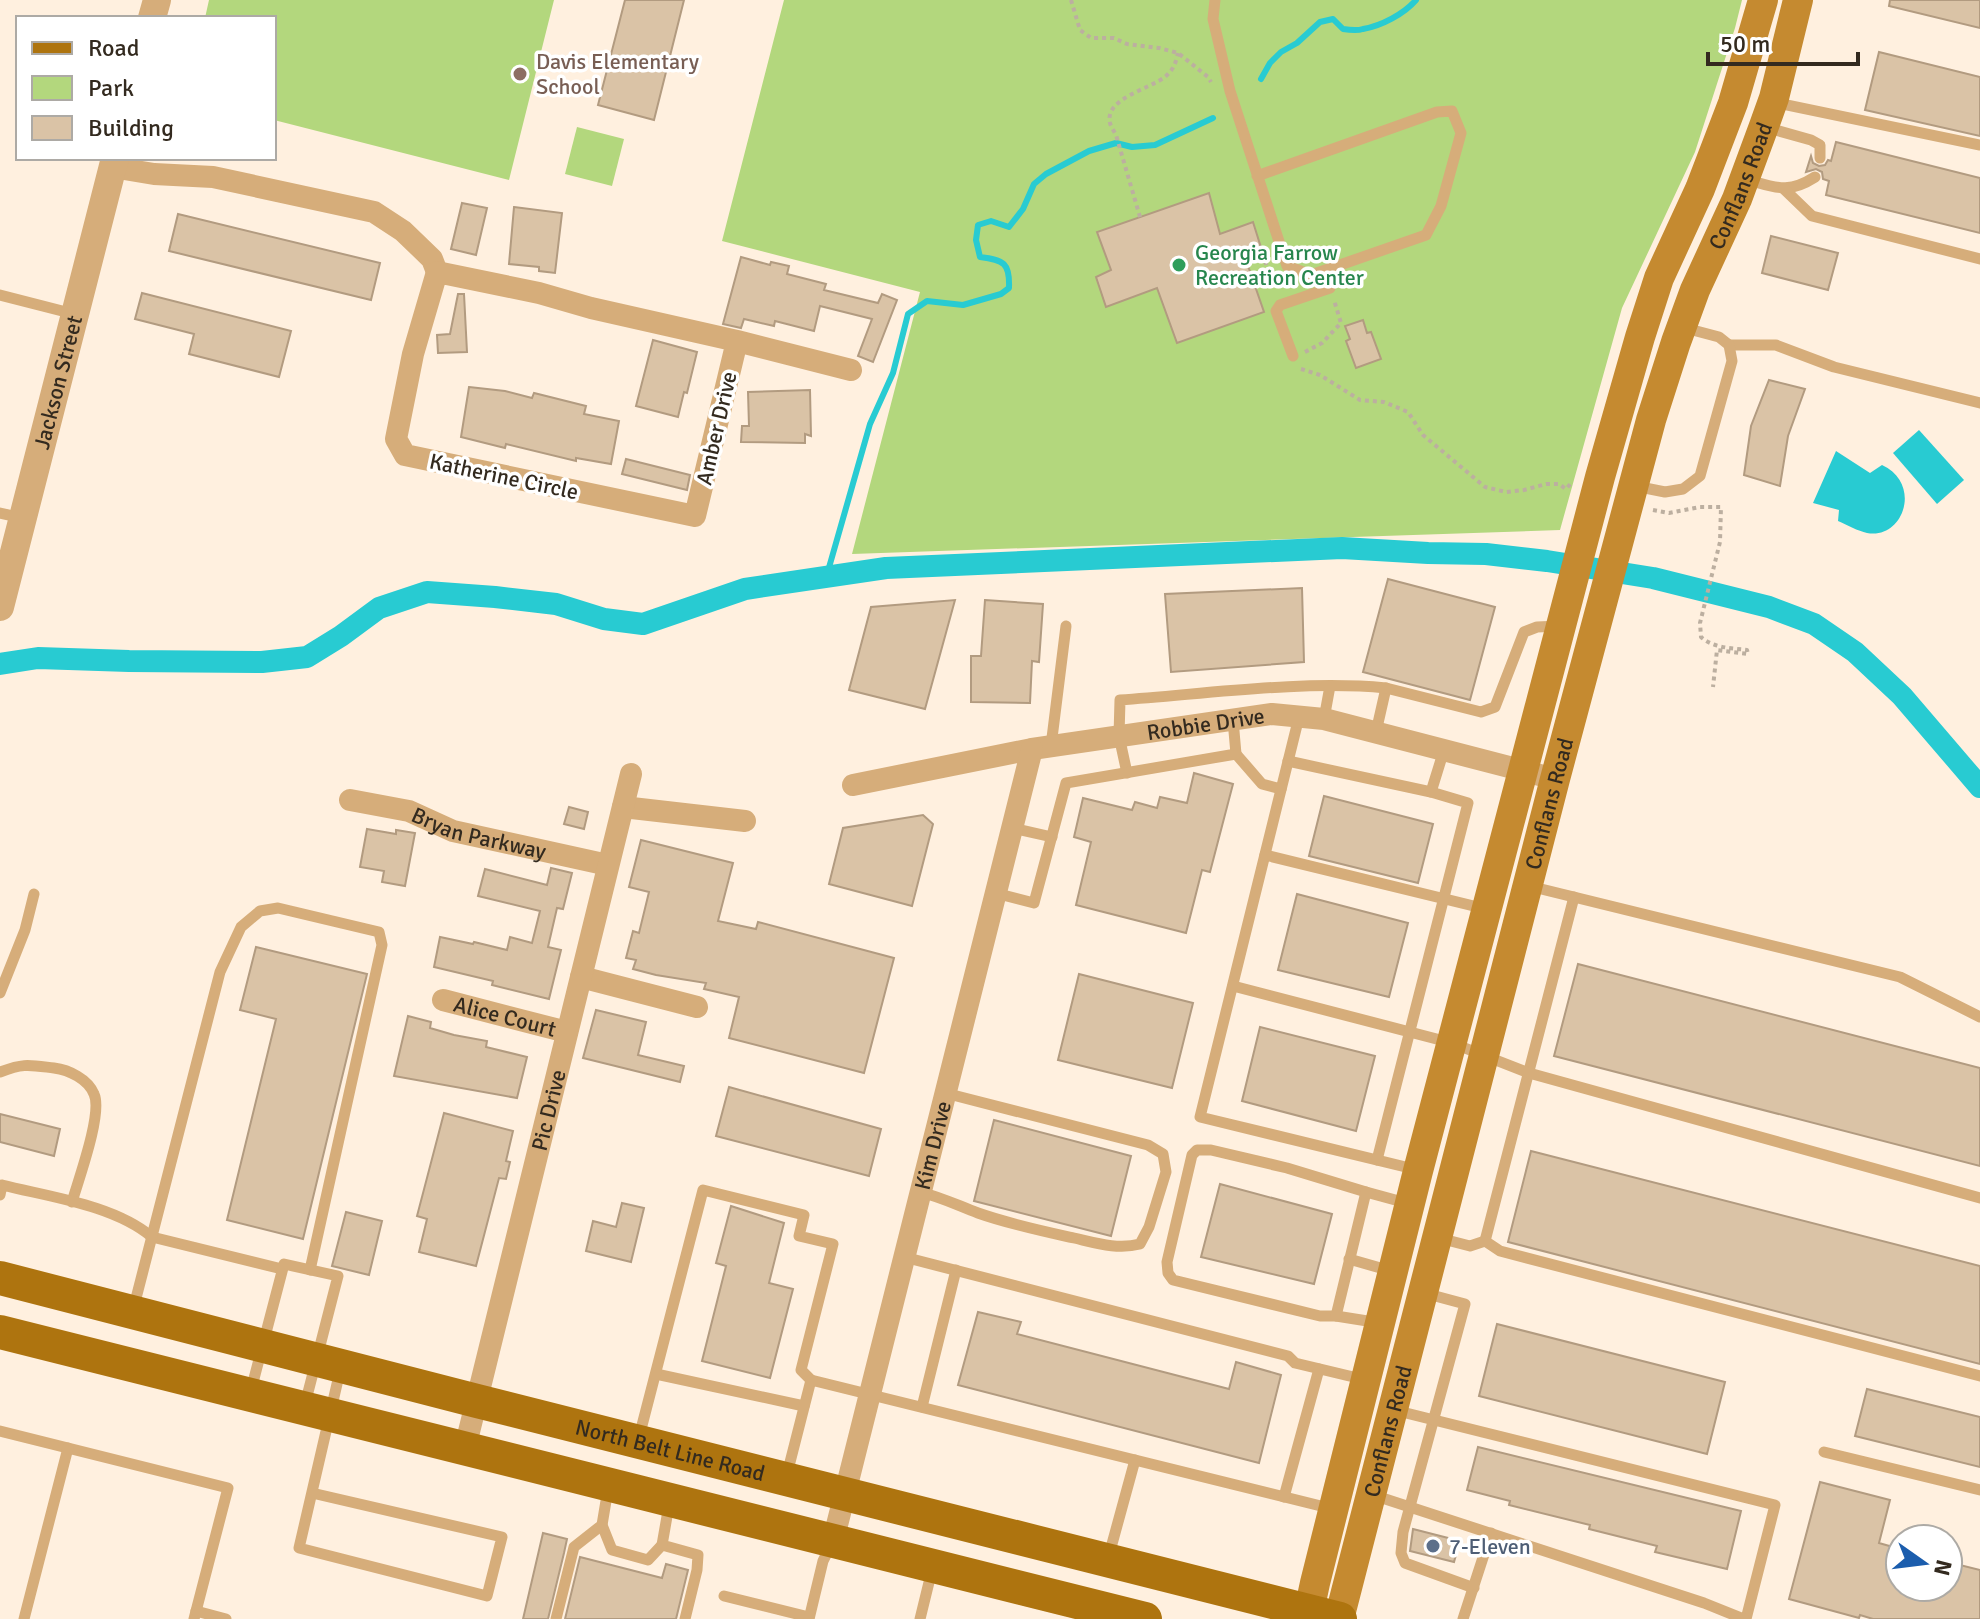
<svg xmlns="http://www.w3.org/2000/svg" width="1980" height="1619" font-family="Signika,sans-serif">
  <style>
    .green { fill: #b3d77d }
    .water { fill: #28cbd2 }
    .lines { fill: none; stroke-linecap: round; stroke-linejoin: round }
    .stream { stroke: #28cbd2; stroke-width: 6 }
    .canal { stroke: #28cbd2; stroke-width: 22 }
    .building { fill: #dac3a6; stroke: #b29b80; stroke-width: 2 }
    .path { stroke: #bcafa0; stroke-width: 4; stroke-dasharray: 4 4; stroke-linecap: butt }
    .service { stroke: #d6ad7a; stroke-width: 11 }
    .minor { stroke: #d6ad7a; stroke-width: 22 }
    .tertiary { stroke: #d6ad7a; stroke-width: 28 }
    .secondary { stroke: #c58a30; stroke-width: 30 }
    .primary { stroke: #ae740f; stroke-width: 34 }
    .education-dot { fill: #8d6e63; stroke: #fff; stroke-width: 3 }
    .leisure-dot { fill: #2e9e5b; stroke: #fff; stroke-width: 3 }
    .service-dot { fill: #5c6f8a; stroke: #fff; stroke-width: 3 }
    .labels { text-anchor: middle; stroke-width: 7; stroke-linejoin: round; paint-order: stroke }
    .education-label { font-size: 22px; fill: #785e54; stroke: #fff; text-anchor: start }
    .street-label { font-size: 22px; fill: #332a1f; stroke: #fff }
    .leisure-label { font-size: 22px; fill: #27864d; stroke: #fff; text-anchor: start }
    .service-label { font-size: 22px; fill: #4e5e75; stroke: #fff; text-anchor: start }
  </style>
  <rect width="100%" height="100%" fill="#fff0df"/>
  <g class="green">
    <polygon points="209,0 554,0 509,180 274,120 274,18 205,18"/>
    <polygon points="784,0 1742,0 1735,28 1695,152 1622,308 1560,530 852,554 920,292 722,241"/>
    <polygon points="577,127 624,139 612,186 565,174"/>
  </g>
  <g class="water">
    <polygon points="1919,430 1964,480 1937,504 1893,453"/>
    <path d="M 1836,451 L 1870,473 L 1882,465 C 1923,484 1903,540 1867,533 C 1858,531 1847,525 1838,521 L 1839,510 L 1813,503 Z"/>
  </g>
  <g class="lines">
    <g class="stream">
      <path d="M 1261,79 L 1270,63 L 1281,52 L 1297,43 L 1320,22 L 1333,19 L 1343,29 C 1349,30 1357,31 1363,29 C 1381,26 1404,14 1416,0"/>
      <path d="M 826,578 L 870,424 L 893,373 L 908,314 L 927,301 L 963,305 L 1001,294 L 1009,288 C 1010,263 1004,260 980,257 L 976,240 L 978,225 L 991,221 L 1009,227 L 1023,209 L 1034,184 L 1046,174 L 1089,151 L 1116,143 L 1132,147 L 1155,145 L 1213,118"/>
    </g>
    <polyline class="canal" points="0,664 38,658 129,661 262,662 307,657 341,636 379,608 427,592 495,597 556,604 604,619 643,624 745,589 886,568 1342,548 1428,553 1486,554 1547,561 1653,578 1769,607 1814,624 1855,652 1902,696 1980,787"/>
  </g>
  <g class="building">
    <polygon points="625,0 684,0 654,120 598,105"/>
    <polygon points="1890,0 1980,0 1980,28 1889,6"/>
    <polygon points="1879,52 1980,77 1980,136 1865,110"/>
    <polygon points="1836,142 1980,178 1980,233 1826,195 1829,181 1823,179 1822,172 1816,169 1806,172 1811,156 1813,163 1819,166 1825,165 1828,160 1831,161"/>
    <polygon points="1209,193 1220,234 1253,222 1263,254 1246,260 1264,312 1177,343 1157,288 1106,307 1096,277 1111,270 1097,232"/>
    <polygon points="462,203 487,208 476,255 451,249"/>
    <polygon points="514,207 562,213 555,273 539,271 539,267 509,264"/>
    <polygon points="178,214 380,263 371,300 169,251"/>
    <polygon points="1771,236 1838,253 1828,290 1762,273"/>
    <polygon points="741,257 770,265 771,262 789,266 787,274 826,284 824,290 878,303 882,294 897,300 873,362 858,356 872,319 820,306 814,331 775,321 774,326 744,319 741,328 723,324"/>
    <polygon points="142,293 291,331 279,377 189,354 194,334 135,319"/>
    <polygon points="458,294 464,294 467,352 438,353 437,335 450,334"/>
    <polygon points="1363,320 1367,333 1371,332 1381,359 1356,368 1346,341 1350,339 1345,326"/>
    <polygon points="653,340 697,352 687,393 684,392 678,417 636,406"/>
    <polygon points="1769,380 1805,389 1788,436 1780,486 1744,475 1751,426"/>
    <polygon points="469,387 505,391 532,398 534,393 586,406 584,414 619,421 611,464 576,458 576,461 506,444 505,448 461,437"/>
    <polygon points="810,390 811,436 805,434 805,443 741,442 742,426 749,426 748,392"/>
    <polygon points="626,459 690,475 687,490 622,474"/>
    <polygon points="1388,579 1495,607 1470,700 1363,672"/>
    <polygon points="1302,588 1304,662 1171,672 1165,594"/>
    <polygon points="955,600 925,709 849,690 871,607"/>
    <polygon points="985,600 1043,604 1039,662 1032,661 1030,703 971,702 971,656 981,656"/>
    <polygon points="1194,773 1233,784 1210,872 1202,870 1186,933 1076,905 1091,842 1074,837 1083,798 1132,810 1135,802 1157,808 1160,797 1187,803"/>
    <polygon points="1324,796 1433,824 1418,883 1309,856"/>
    <polygon points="569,807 588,812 584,829 564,824"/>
    <polygon points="923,815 933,824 912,906 829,884 843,828"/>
    <polygon points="367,829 396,834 396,830 415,833 405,886 382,882 384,871 360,867"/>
    <polygon points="641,840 733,863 718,921 756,929 758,922 894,958 864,1073 729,1038 739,997 704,989 706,983 656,975 633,969 636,960 626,958 633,931 639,933 649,892 629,887"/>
    <polygon points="551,868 572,873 563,909 557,908 548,947 561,950 549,999 492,985 493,981 434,967 440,937 473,944 474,942 507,950 510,937 532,943 540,911 478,896 485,869 547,885"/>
    <polygon points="1297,894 1408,923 1389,997 1278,970"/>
    <polygon points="256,947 367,974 303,1239 227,1220 276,1019 240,1010"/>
    <polygon points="1578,964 1980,1068 1980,1166 1554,1056"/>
    <polygon points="1079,974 1193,1003 1172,1088 1058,1060"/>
    <polygon points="596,1010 646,1022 638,1055 684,1066 680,1082 583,1058"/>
    <polygon points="408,1016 431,1022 430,1028 454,1035 487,1041 486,1047 527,1057 517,1098 394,1076"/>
    <polygon points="1260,1027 1375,1056 1356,1131 1242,1101"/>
    <polygon points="729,1087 881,1129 869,1176 716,1136"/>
    <polygon points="444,1113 513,1131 506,1161 510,1162 506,1179 499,1178 476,1266 419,1252 427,1219 417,1216"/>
    <polygon points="0,1114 60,1129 54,1156 0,1142"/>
    <polygon points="994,1120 1131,1156 1111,1236 974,1201"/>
    <polygon points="1531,1151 1980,1266 1980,1364 1508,1242"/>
    <polygon points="1220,1184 1332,1214 1314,1284 1201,1257"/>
    <polygon points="622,1203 644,1208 631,1262 586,1251 593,1221 616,1227"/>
    <polygon points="731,1206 784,1223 769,1283 793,1289 770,1378 702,1361 726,1266 716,1263"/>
    <polygon points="346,1212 382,1221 369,1275 332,1266"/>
    <polygon points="978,1312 1021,1322 1017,1334 1229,1389 1236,1362 1281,1375 1259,1463 958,1385"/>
    <polygon points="1497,1324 1725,1382 1707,1454 1479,1396"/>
    <polygon points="1867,1389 1980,1417 1980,1467 1855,1436"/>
    <polygon points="1478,1447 1741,1511 1727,1569 1655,1552 1657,1546 1589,1529 1590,1525 1509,1505 1510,1501 1467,1490"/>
    <polygon points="1820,1482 1890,1500 1879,1543 1900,1549 1900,1587 1948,1587 1948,1562 1980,1570 1980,1619 1873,1619 1860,1615 1859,1618 1789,1599"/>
    <polygon points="1413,1529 1460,1541 1454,1562 1410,1551"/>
    <polygon points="543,1533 567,1539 564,1553 548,1619 523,1619"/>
    <polygon points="580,1557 662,1578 666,1564 688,1570 676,1619 565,1619"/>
  </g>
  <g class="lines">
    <g class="path">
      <polyline points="1071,0 1080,30 1091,38 1114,38 1127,44 1159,48 1178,53 1208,77 1211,82"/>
      <path d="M 1140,217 L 1116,135 C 1114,131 1111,127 1110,123 C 1104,98 1151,89 1166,76 C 1174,69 1176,62 1178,53"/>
      <polyline points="1265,253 1266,265 1272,274"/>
      <polyline points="1305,352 1322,343 1341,323 1334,300"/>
      <polyline points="1301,369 1320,375 1360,400 1384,402 1408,412 1423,435 1485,487 1506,492 1524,490 1546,484 1559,484 1566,489 1572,482"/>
      <path d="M 1653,510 L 1669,513 L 1700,507 L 1721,507 L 1720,542 L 1700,623 L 1701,637 C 1713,648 1731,648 1747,650 L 1748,654 L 1717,650 L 1713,687"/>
    </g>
    <g class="service">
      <polyline points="1215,0 1213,19 1230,91 1287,266 1311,275 1426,235 1441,206 1461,133 1452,111 1437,112 1257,176"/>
      <polyline points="1773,102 1980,145"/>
      <polyline points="1765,127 1811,140 1820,145 1820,158"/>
      <path d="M 1745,179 C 1775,187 1787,195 1815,177"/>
      <polyline points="1784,189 1812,216 1980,259"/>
      <polyline points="0,295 74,314"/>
      <polyline points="1729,345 1776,345 1834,367 1980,403"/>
      <polyline points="1293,356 1276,311 1280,305 1330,288"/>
      <polyline points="1635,486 1665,492 1683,489 1700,476 1732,361 1729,345 1719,337 1685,328"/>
      <polyline points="0,513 22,518"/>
      <polyline points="1299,717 1200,1117 1418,1170"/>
      <polyline points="1324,719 1330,686"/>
      <polyline points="1376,732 1386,688 1481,712 1495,707 1524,632 1537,627 1560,626"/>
      <polyline points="1051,746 1066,626"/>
      <polyline points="1236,754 1262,784 1281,789"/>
      <polyline points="1288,761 1431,792"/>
      <path d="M 1127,773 L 1119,736 L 1120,700 C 1206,694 1302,680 1386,688"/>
      <polyline points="1012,828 1052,837"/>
      <polyline points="1265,855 1486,909"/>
      <polyline points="1529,886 1900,977 1980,1017"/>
      <polyline points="995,893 1034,903 1066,783 1236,754 1233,720"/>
      <polyline points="1574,897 1485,1241 1500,1251 1980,1376"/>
      <polyline points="1233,986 1452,1043 1529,1073 1980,1198"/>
      <polyline points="0,993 25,930 34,894"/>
      <path d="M 0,1072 C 24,1063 29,1065 54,1068 C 69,1070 88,1079 94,1094 C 103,1113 78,1181 72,1202"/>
      <polyline points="1377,1160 1468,803 1431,792 1444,750"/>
      <path d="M 920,1192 C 941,1197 959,1206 978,1213 C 1009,1224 1042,1231 1074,1238 C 1096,1243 1118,1250 1140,1244 L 1149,1227 L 1166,1172 L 1163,1154 L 1148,1145 L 945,1093"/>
      <polyline points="1366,1192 1287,1168 1211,1150 1197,1150 1192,1155 1167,1262 1168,1273 1173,1280 1320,1316 1336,1316 1380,1323"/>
      <path d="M 0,1195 L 2,1185 C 50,1197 114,1205 152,1237 L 282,1269"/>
      <polyline points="1439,1238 1470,1246 1485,1241"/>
      <polyline points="904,1257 1288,1356 1295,1363 1366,1380"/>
      <polyline points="1349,1259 1391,1271"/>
      <polyline points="1424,1293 1465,1304 1403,1532 1401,1553 1405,1563 1474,1588"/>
      <polyline points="133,1310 220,972 241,927 260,911 278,908 379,932 382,945 310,1270"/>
      <polyline points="1336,1316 1366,1192 1410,1204"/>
      <polyline points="656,1374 804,1406"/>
      <polyline points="251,1390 284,1264 338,1276 305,1404"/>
      <polyline points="922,1407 956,1270"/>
      <polyline points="1394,1410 1775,1505 1746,1619"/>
      <polyline points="0,1431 228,1488 194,1619"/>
      <polyline points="639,1437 703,1190 804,1215 799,1236 833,1244 801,1370 811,1380"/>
      <polyline points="1824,1452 1980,1490"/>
      <polyline points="787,1474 811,1380 1333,1509"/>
      <polyline points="312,1493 502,1537 487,1596 299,1548 340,1371"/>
      <polyline points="1373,1495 1704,1603 1744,1619"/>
      <polyline points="1284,1497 1319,1369"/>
      <polyline points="669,1505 662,1545 698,1555 697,1570 685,1619"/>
      <polyline points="602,1525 612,1550 648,1560 662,1545"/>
      <polyline points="1109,1555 1135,1460"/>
      <polyline points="724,1596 809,1617"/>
      <polyline points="196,1611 226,1619"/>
      <polyline points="24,1619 68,1448"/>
      <polyline points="556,1619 574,1547 602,1525 608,1489"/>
      <polyline points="809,1619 823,1561 831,1545"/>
      <polyline points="920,1619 932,1570"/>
      <polyline points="1463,1619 1491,1533"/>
    </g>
    <g class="minor">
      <polyline points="112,167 154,174 213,177 374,212 403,231 432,259 437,272"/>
      <polyline points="737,341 695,516 405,455 396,439 413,354 437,272 539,293 591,308 737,341 851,370"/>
      <path id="s1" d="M 853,785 L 1032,749 L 1272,714 L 1324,719 L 1555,779"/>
      <path id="s2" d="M 350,800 L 409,811 L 453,831 L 608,865"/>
      <polyline points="623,807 745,821"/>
      <polyline points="581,977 697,1007"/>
      <path id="s3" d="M 443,1000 L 567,1032"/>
      <path id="s4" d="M 465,1448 L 631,774"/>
      <path id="s5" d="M 833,1541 L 1032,749"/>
    </g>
    <g class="tertiary">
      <polyline points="152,18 157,0"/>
      <path id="s6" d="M 0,607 L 115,158"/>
    </g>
    <g class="secondary">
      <polyline points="1310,1619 1309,1611 1315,1583 1418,1171 1600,477 1640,337 1659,278 1700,189 1733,103 1763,0"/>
      <path id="s7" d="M 1339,1619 L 1555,779 L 1651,420 L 1676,342 L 1695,290 L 1737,199 L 1764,126 L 1774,98 L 1798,0"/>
    </g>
    <g class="primary">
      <path id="s8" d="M 0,1278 L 477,1401 L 1340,1619"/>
      <polyline points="0,1332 1145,1619"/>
    </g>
  </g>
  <circle class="education-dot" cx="520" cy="74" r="8"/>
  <circle class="leisure-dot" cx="1179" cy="265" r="8"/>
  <circle class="service-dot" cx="1433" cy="1546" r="8"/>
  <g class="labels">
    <g class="education-label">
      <text x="536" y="69">Davis Elementary<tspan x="536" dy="25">School</tspan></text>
    </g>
    <g class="street-label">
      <text dy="8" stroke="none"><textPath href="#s7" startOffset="1490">Conflans Road</textPath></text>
      <text dy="8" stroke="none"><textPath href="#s6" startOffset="232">Jackson Street</textPath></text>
      <text transform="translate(716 428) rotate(-77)" y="8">Amber Drive</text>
      <text transform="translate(504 476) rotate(12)" y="8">Katherine Circle</text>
      <text dy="8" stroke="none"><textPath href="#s1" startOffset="358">Robbie Drive</textPath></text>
      <text dy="8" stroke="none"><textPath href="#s7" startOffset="842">Conflans Road</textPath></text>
      <text dy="8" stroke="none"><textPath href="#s2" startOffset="134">Bryan Parkway</textPath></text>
      <text dy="8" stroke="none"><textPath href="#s3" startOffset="64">Alice Court</textPath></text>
      <text dy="8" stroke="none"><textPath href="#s4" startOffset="348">Pic Drive</textPath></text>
      <text dy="8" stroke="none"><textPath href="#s5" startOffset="408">Kim Drive</textPath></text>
      <text dy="8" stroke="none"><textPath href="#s7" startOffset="194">Conflans Road</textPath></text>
      <text dy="8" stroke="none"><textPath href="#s8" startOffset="692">North Belt Line Road</textPath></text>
    </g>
    <g class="leisure-label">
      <text x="1195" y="260">Georgia Farrow<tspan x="1195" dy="25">Recreation Center</tspan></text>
    </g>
    <g class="service-label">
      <text x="1449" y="1554">7-Eleven</text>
    </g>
  </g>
  <rect x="16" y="16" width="260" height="144" fill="#ffffff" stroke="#adaaa5" stroke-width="2"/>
  <rect x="32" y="42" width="40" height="12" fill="#ae740f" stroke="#adaaa5" stroke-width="2"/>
  <text x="88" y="56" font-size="24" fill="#332a1f">Road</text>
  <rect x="32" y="76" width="40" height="24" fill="#b3d77d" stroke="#adaaa5" stroke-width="2"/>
  <text x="88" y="96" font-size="24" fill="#332a1f">Park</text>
  <rect x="32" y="116" width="40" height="24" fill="#dac3a6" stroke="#adaaa5" stroke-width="2"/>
  <text x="88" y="136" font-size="24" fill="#332a1f">Building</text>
  <g transform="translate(1924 1563) rotate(104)"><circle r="38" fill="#ffffff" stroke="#adaaa5" stroke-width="2"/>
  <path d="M0-6L14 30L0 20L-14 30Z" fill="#1b5dad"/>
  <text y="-12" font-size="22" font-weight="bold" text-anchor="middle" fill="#332a1f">N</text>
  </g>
  <path d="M1708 52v12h150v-12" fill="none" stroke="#332a1f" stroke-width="4"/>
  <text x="1720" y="52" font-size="24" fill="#332a1f" stroke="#ffffff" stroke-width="6" paint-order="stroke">50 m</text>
</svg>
